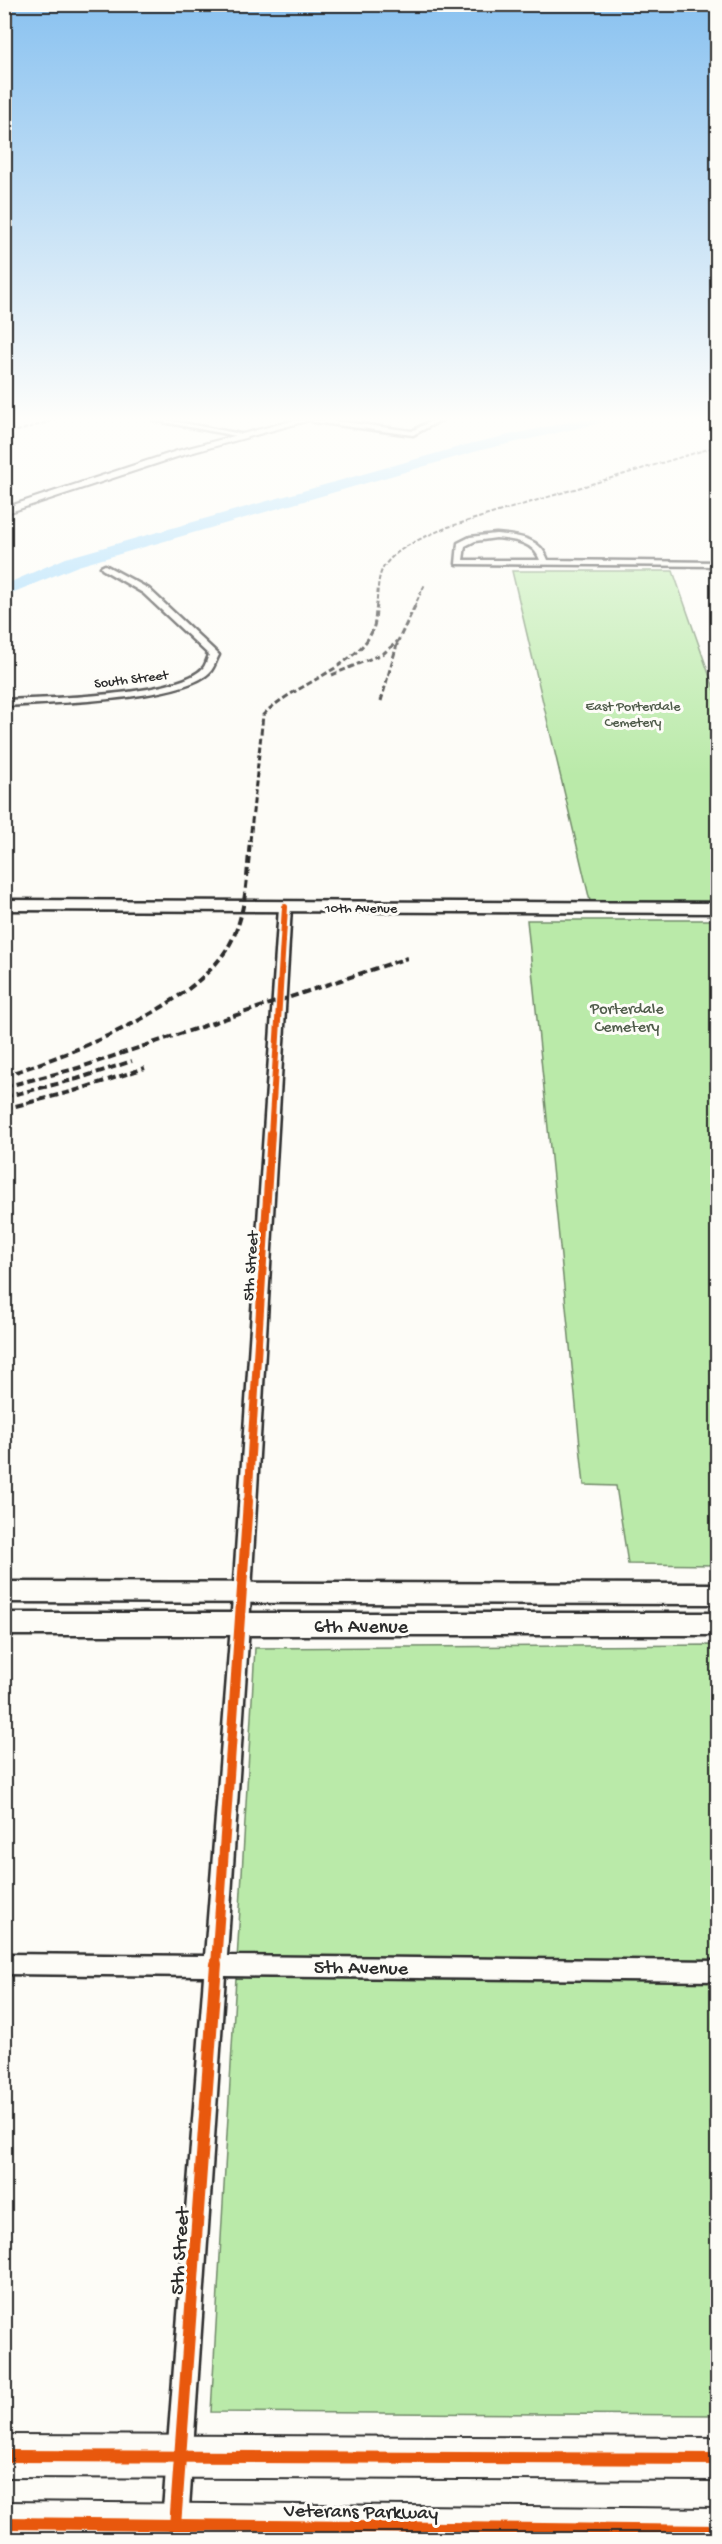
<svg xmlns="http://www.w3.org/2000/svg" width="722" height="2544" font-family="'Gochi Hand',sans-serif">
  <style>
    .green { fill: #baeaa9; stroke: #728a6a; stroke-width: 1.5 }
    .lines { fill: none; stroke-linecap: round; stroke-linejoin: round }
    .river { fill: #9dd8fd; fill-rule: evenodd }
    .minor-casing { stroke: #2b2b2b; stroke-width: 5 }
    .tertiary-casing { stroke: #2b2b2b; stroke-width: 4 }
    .secondary-casing { stroke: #2b2b2b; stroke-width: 5 }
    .primary-casing { stroke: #2b2b2b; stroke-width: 4 }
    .minor { fill: #fdfcf7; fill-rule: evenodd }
    .tertiary { fill: #fdfcf7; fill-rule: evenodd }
    .secondary { fill: #fdfcf7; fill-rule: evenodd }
    .primary { fill: #fdfcf7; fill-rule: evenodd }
    .rail-far2 { stroke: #2b2b2b; stroke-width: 2; stroke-dasharray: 4.5 2; stroke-linecap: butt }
    .rail-far1 { stroke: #2b2b2b; stroke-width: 3; stroke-dasharray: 6 3; stroke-linecap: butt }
    .rail { stroke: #2b2b2b; stroke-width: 4; stroke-dasharray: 8 4; stroke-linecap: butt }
    .cycleway-far3-casing { stroke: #fdfcf7; stroke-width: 9 }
    .cycleway-far2-casing { stroke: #fdfcf7; stroke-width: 11 }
    .cycleway-far1-casing { stroke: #fdfcf7; stroke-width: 14 }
    .cycleway-casing { stroke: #fdfcf7; stroke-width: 16 }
    .cycleway-far3 { stroke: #e8590c; stroke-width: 6 }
    .cycleway-far2 { stroke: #e8590c; stroke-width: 8 }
    .cycleway-far1 { stroke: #e8590c; stroke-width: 10 }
    .cycleway { stroke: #e8590c; stroke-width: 12 }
    .labels { text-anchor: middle; stroke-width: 6; stroke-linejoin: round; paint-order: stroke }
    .far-street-label { font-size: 14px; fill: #2b2b2b; stroke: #fdfcf7 }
    .far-park-label { font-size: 14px; fill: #4f5b4a; stroke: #fdfcf7 }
    .park-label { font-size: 16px; fill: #4f5b4a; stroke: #fdfcf7 }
    .street-label { font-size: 16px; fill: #2b2b2b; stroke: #fdfcf7 }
    .near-street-label { font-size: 20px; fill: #2b2b2b; stroke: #fdfcf7 }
  </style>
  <rect width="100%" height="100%" fill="#fdfcf7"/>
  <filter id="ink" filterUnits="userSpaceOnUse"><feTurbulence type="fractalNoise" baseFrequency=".0167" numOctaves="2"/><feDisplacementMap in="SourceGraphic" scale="12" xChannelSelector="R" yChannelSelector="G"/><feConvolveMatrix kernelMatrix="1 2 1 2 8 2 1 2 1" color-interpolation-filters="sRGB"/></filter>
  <g filter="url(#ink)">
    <g class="green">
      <polygon points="512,571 673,571 717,697 717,901 590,901"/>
      <polygon points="527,920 717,920 717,1565 628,1564 616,1486 584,1485"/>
      <polygon points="717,1645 717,2415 211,2412 255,1648"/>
    </g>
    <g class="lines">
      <polygon class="river" points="578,420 603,420 596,424 481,450 78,566 4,596 4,585 66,558 473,443"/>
      <g class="minor-casing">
        <g id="minor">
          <polygon points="153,420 167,420 246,435 242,437"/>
          <polygon points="311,420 328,420 412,431 433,420 441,420 413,435 314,422"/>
          <path d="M 496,534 C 517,536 540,537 548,560 L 718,562 L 718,566 L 456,564 L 458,543 L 470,537 ZM 496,538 C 513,540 533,541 540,560 L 463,560 L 465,546 L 475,541 Z"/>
          <path d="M 105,565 L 149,589 L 217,653 L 219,655 C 216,660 214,668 210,672 C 181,701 48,703 4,706 L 4,700 C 45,698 177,697 203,668 C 206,665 207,659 209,655 L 143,593 L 102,569 L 101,567 Z"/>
          <polygon points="285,904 291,907 249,1626 227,1956 718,1961 718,1981 225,1976 188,2523 184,2532 175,2536 166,2532 162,2523 204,1976 4,1974 4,1954 205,1956 231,1626 279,907"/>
        </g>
      </g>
      <g class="tertiary-casing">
        <polygon id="tertiary" points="295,420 310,420 183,455 4,514 4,508 177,451"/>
      </g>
      <g class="secondary-casing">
        <g id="secondary">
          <polygon points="4,900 718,903 718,913 4,910"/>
          <polygon points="4,1582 718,1584 718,1604 4,1602"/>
          <rect x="4" y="1613" width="714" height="22"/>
        </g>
      </g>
      <g class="primary-casing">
        <g id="primary">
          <polygon points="4,2435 718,2438 718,2480 4,2477"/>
          <polygon points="4,2502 718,2509 718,2540 4,2540"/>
        </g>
      </g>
      <use href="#minor" class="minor"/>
      <use href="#tertiary" class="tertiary"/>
      <use href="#secondary" class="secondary"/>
      <use href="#primary" class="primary"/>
      <g class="rail-far2">
        <polyline points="4,435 55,420"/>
        <path d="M 376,607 C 378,596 377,580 382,570 C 393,548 427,536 448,527 L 718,446"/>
        <polyline points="414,607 425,584"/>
      </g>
      <g class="rail-far1">
        <polyline points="332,675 384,653 398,641 415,606"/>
        <polyline points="381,701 398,641"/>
        <path d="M 250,841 L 263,715 C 290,686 359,667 373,629 C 376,622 375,613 377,606"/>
      </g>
      <g class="rail">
        <path d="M 4,1076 C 72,1053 201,1006 233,938 C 247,908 247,872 250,840"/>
        <polyline points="4,1087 78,1068 407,958"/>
        <polyline points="4,1097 77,1079 132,1061"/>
        <polyline points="4,1109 74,1091 145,1068"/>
      </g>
      <g class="cycleway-far3-casing">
        <polyline id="cycleway-far3" points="271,1135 285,907"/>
      </g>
      <g class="cycleway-far2-casing">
        <polyline id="cycleway-far2" points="248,1503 271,1133"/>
      </g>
      <g class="cycleway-far1-casing">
        <polyline id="cycleway-far1" points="216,1965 248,1501"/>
      </g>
      <g class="cycleway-casing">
        <g id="cycleway">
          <polyline points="4,2456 718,2459"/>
          <polyline points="4,2523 718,2531"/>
          <polyline points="174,2540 216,1964"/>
        </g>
      </g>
      <use href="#cycleway-far3" class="cycleway-far3"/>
      <use href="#cycleway-far2" class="cycleway-far2"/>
      <use href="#cycleway-far1" class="cycleway-far1"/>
      <use href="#cycleway" class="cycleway"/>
    </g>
  </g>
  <linearGradient id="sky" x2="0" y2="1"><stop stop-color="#8ac2f0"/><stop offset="0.54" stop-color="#fefefb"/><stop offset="1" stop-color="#fefefb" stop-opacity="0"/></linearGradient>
  <rect width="722" height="776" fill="url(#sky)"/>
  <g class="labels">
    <g class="far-street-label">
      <text transform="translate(131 678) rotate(-7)" y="5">South Street</text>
      <text x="361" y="912">10th Avenue</text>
    </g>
    <g class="far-park-label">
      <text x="633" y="710">East Porterdale<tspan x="633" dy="16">Cemetery</tspan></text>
    </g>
    <g class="park-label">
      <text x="627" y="1013">Porterdale<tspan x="627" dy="18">Cemetery</tspan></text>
    </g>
    <g class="street-label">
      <text transform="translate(249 1266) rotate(-86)" y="6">5th Street</text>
    </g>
    <g class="near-street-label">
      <text x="361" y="1632">6th Avenue</text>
      <text transform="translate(361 1966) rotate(1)" y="7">5th Avenue</text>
      <text transform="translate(178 2251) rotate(-86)" y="7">5th Street</text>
      <text transform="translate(361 2510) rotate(1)" y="7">Veterans Parkway</text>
    </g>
  </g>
  <rect width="722" height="2544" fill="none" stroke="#fdfcf7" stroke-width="24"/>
  <rect x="12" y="12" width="698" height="2520" fill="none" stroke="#2b2b2b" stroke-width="2" filter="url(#ink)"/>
</svg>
